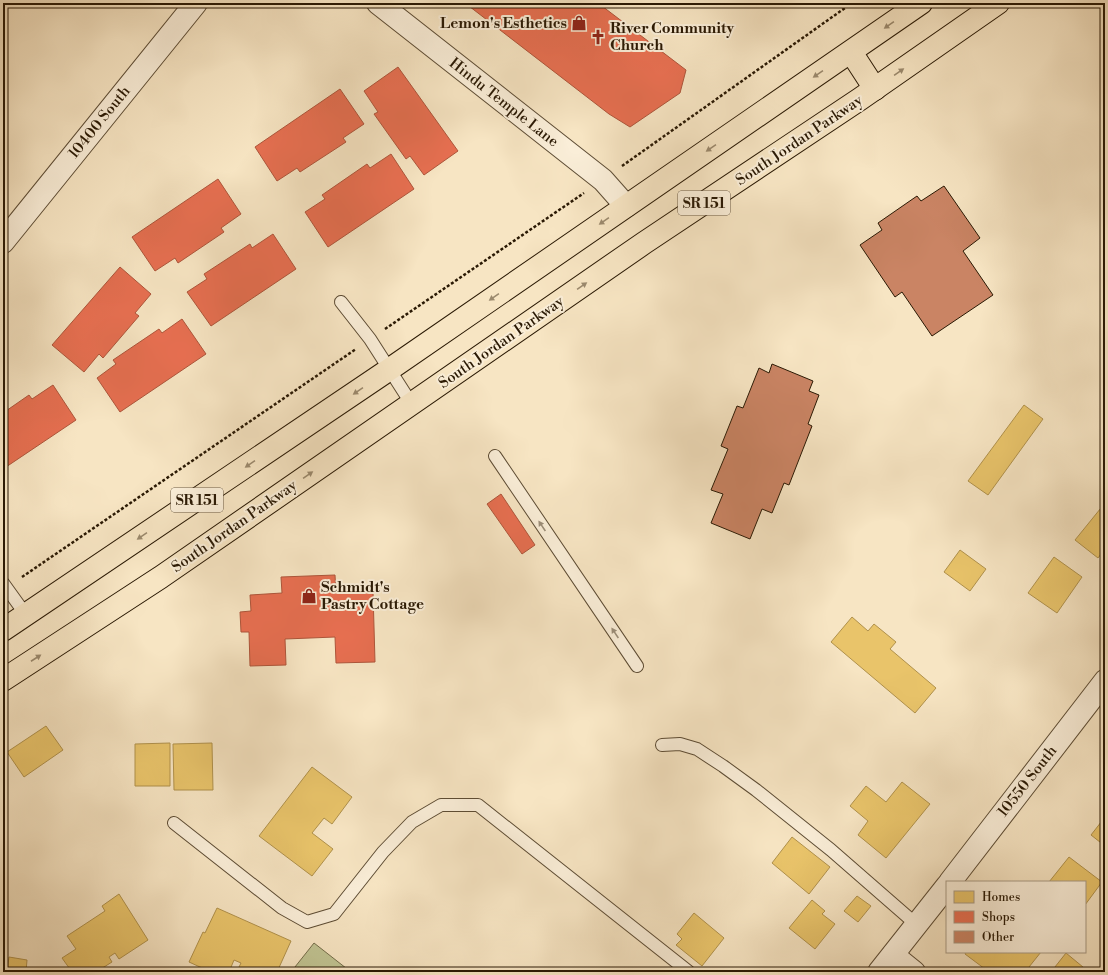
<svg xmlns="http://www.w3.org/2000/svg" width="1108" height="975" font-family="'Libre Bodoni',serif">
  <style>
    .green { fill: #c0c392; stroke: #756e4b }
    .homes { fill: #e9c46a; stroke: #b0914b }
    .shops { fill: #e76f51; stroke: #ae553a }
    .building { fill: #ca8464; stroke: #2a1904 }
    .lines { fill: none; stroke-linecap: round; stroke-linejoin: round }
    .service-casing { stroke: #5d4c34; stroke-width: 14 }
    .minor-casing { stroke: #5d4c34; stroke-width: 24 }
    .primary-casing { stroke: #2a1904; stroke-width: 24 }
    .path { stroke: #2a1904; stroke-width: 2.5; stroke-dasharray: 3 2; stroke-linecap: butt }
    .service { stroke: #faeed8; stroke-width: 12 }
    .minor { stroke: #faeed8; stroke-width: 22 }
    .primary { stroke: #f7e5c3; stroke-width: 22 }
    .oneway { fill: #9b896d }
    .oneway2 { fill: #9c8e79 }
    .labels { text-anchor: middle; stroke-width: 4; stroke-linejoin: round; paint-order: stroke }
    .shield { fill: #faeed8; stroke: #685944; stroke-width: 1 }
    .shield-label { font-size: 14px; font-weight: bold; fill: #2a1904 }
    .poi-label { font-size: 15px; font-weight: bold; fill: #2a1904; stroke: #faeed8; text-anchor: start }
    .street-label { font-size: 15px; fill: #2a1904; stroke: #faeed8 }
  </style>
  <rect width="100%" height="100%" fill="#f7e5c3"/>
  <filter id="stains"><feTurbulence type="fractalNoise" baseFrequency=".005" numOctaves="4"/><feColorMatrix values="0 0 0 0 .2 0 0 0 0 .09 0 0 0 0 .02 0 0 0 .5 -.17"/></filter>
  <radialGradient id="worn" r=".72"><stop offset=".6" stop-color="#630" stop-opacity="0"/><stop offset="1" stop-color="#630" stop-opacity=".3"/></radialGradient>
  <polygon class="green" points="314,943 351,972 291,972"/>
  <g class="homes">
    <polygon points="1024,405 1043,419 988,495 968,481"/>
    <polygon points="1105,503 1105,549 1098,558 1075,540"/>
    <polygon points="960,550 986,569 970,591 944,572"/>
    <polygon points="1054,557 1082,577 1057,613 1028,593"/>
    <polygon points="852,617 868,631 874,624 896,642 890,649 936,688 915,713 831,642"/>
    <polygon points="46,726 63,750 24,777 7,752"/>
    <polygon points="170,743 170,786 135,786 135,744"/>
    <polygon points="212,743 213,790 174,790 173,744"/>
    <polygon points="312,767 352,797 332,824 324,818 312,833 333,849 312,876 259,836"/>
    <polygon points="902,782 930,804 886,858 858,835 868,821 850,806 866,786 886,802"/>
    <polygon points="1105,817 1105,846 1091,835"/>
    <polygon points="792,837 830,867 809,894 772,863"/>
    <polygon points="1069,857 1102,882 1085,905 1085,882 1049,882"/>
    <polygon points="119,894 148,940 119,959 115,953 109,957 112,962 96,972 72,972 62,958 76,949 67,936 105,911 102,906"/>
    <polygon points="857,896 871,906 858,922 844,911"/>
    <polygon points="812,900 825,911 822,914 835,924 815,949 789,928"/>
    <polygon points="217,908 291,941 277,972 268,969 267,972 246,972 238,969 241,963 234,960 229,972 211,972 189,962 203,932 205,933"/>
    <polygon points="694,913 724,938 702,966 676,945 682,939 677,934"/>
    <polygon points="966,952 1041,952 1025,972 989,972 965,954"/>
    <polygon points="1066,953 1089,972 1051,972"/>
    <polygon points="9,957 27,960 26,972 7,972"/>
  </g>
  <g class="shops">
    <polygon points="465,3 598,3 686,70 680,93 630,127 609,114"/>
    <polygon points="398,67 458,151 424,175 410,156 406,159 374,114 378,112 364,91"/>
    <polygon points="340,89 364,124 343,138 346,142 300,172 297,168 277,181 255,147"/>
    <polygon points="391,154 414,189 328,247 305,212 325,199 322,195 367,164 370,168"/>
    <polygon points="218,179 241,214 221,228 224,232 178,263 175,258 155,271 132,237"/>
    <polygon points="273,234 296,269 211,326 187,292 207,279 204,274 250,244 252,248"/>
    <polygon points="120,267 151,294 135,313 139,316 103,358 99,354 84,372 52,345"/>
    <polygon points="182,319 206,354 120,412 97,378 116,364 113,360 159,329 162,333"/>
    <polygon points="53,385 76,420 3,469 3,413 29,395 32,399"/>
    <polygon points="501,494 535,545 522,554 487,504"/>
    <polygon points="335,575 336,593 373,592 375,662 336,663 335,637 285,639 286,665 250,666 249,632 241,632 240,612 251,611 250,595 282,593 281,577"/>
  </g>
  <g class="building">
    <polygon points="944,186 980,238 963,251 993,295 932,336 902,292 895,297 860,245 882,230 878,223 917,196 921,201"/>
    <polygon points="772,364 813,381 809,391 819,395 808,424 812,426 789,485 784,483 772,513 762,509 750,539 711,523 723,494 711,490 728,449 721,446 737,406 743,408 759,368 769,373"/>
  </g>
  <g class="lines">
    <g class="service-casing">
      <g id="service">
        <polyline points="341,302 370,339 411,403"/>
        <polyline points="495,456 637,666"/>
        <polyline points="3,583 26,615"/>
        <polyline points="662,745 680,744 697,749 723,766 756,790 831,850 917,925"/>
        <polyline points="174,823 282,908 307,922 334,914 383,852 412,822 441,805 478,805 689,972"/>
      </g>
    </g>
    <g class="minor-casing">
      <g id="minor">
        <polyline points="378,3 603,180 626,206"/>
        <polyline points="3,242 196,3"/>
        <polyline points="950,882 1105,681"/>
        <polyline points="893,955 914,972"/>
        <polyline points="879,972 947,886"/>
      </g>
    </g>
    <g class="primary-casing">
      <g id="primary">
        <polyline points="851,52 875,89"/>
        <polyline points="3,630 390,369 921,3"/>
        <polyline points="3,680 161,577 644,243 860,99 998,3"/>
      </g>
    </g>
    <g class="path">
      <polyline points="622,166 852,3"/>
      <polyline points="385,329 584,193"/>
      <polyline points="22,577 356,349"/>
    </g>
    <use href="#service" class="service"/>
    <use href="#minor" class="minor"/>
    <use href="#primary" class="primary"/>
  </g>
  <defs><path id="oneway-solid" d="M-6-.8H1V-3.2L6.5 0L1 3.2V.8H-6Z"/></defs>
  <g class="oneway">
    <use href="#oneway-solid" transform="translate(889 25) rotate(145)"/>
    <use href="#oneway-solid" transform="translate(899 72) rotate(-35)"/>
    <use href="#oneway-solid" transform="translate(818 74) rotate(146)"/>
    <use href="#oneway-solid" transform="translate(711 148) rotate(146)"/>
    <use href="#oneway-solid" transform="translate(604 221) rotate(145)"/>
    <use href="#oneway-solid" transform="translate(582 286) rotate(-35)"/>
    <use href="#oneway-solid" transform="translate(494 297) rotate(145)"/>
    <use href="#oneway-solid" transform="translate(358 391) rotate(146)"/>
    <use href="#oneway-solid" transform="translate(250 464) rotate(146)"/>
    <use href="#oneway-solid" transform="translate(308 475) rotate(-35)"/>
    <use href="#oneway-solid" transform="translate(142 536) rotate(146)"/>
    <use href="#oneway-solid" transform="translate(36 658) rotate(-33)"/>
  </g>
  <g class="oneway2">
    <use href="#oneway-solid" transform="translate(542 526) rotate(-124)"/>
    <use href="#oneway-solid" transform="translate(615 633) rotate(-124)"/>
  </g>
  <defs>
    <g id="shop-bare" transform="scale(1.2)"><path d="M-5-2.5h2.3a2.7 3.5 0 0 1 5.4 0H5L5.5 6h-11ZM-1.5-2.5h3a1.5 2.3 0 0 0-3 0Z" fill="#8f2418" stroke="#faeed8" stroke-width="2.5" paint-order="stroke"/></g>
    <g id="church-bare" transform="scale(1.2)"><path d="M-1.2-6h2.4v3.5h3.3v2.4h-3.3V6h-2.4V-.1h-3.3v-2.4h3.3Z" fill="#8f2418" stroke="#faeed8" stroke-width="2.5" paint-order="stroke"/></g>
  </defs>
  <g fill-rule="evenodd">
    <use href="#shop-bare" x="579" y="23"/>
    <use href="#church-bare" x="598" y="37"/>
    <use href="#shop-bare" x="309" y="596"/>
  </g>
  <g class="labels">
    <g class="shield">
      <rect x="678" y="191" width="52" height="24" rx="3"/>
      <rect x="171" y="488" width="52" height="24" rx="3"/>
    </g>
    <g class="shield-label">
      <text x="704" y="208">SR 151</text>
      <text x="197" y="505">SR 151</text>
    </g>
    <g class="poi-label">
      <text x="567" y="28" text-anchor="end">Lemon's Esthetics</text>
      <text x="610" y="33">River Community<tspan x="610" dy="17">Church</tspan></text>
      <text x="321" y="592">Schmidt's<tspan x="321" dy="17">Pastry Cottage</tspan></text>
    </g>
    <g class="street-label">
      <text transform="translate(504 102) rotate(38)" y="5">Hindu Temple Lane</text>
      <text transform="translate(99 122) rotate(-51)" y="5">10400 South</text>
      <text transform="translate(799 140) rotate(-34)" y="5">South Jordan Parkway</text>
      <text transform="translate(501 342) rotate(-35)" y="5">South Jordan Parkway</text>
      <text transform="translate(234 526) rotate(-35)" y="5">South Jordan Parkway</text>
      <text transform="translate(1027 781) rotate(-52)" y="5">10550 South</text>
    </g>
  </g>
  <rect width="1108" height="975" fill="none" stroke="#f7e5c3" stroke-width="16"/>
  <rect x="4" y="4" width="1100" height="967" fill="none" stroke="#2a1904" stroke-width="2"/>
  <rect x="8" y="8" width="1092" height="959" fill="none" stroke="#2a1904"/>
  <rect x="946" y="881" width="140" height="72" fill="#faeed8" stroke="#a79983"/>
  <rect x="954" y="891" width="20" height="12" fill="#e9c46a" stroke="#a79983"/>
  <text x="982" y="901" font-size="12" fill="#2a1904">Homes</text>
  <rect x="954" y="911" width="20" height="12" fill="#e76f51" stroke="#a79983"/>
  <text x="982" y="921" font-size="12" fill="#2a1904">Shops</text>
  <rect x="954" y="931" width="20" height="12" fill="#ca8464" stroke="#a79983"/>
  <text x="982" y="941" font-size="12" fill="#2a1904">Other</text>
  <rect width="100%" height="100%" filter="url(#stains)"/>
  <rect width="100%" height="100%" fill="url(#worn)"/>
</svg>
